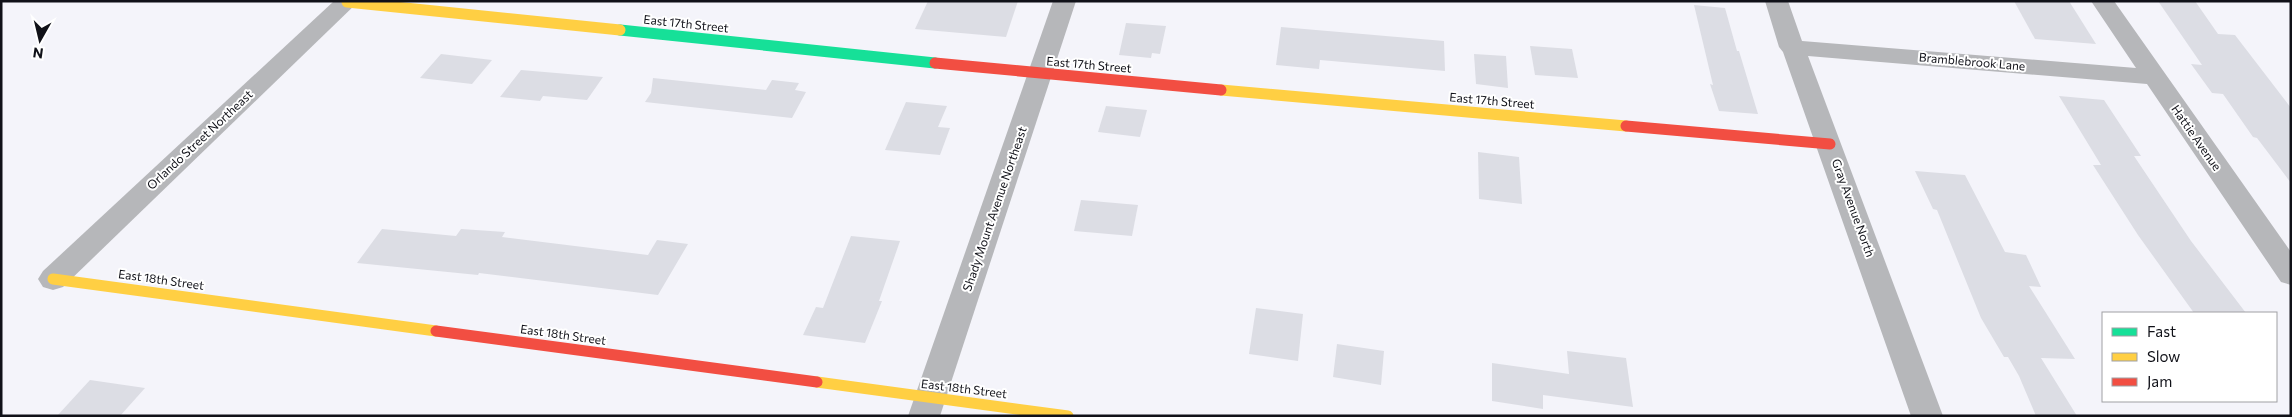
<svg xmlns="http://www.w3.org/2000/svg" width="2292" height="417" font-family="Commissioner,sans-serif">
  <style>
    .building { fill: #dcdde4 }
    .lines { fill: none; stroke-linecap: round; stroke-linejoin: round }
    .street { fill: #b6b7ba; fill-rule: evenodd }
    .fast { stroke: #16e098; stroke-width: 11 }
    .slow { stroke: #ffcf43; stroke-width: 11 }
    .jam { stroke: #f24e42; stroke-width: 11 }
    .labels { text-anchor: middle; stroke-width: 4; stroke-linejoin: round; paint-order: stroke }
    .street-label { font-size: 12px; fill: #101118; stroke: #fff }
  </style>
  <rect width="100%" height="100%" fill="#f4f4fa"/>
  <g class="building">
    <polygon points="928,1 1018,1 1006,37 915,29"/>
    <polygon points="2014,1 2069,1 2096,44 2035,39"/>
    <polygon points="2158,1 2195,1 2218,34 2235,35 2291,108 2291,183 2257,138 2253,137 2223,94 2212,93 2191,64 2202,65"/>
    <polygon points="1694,5 1725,8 1737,51 1739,51 1758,114 1719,111 1710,84 1713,85"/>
    <polygon points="1126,23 1166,26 1160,54 1152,53 1151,58 1119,55"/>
    <polygon points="1281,27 1444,41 1445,71 1320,60 1319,69 1276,65"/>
    <polygon points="1530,46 1572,49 1578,78 1535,75"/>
    <polygon points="441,54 492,60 472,84 420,78"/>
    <polygon points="1474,54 1506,56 1508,88 1476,84"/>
    <polygon points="521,70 603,77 587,100 543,96 540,101 500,97"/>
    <polygon points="653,78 766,90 772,80 799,83 795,90 806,92 792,118 645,102 651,93"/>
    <polygon points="2059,96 2104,100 2141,156 2134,156 2191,241 2246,313 2194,313 2138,235 2093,165 2101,165"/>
    <polygon points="906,102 947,106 938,127 950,128 940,155 885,150"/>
    <polygon points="1106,106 1147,110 1140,137 1098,132"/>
    <polygon points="1478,152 1519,157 1522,204 1479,199"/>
    <polygon points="1915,171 1965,175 2005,252 2026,255 2041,287 2029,286 2075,359 2041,358 2077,416 2036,416 2019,376 2008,357 2004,357 1981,318 1937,210 1933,209"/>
    <polygon points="1081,200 1138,205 1132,236 1074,231"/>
    <polygon points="382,229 456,236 461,229 505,232 502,237 648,255 657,240 688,244 658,295 479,273 478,275 357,263"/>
    <polygon points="851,236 900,241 879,301 882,301 865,343 803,335 816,307 823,308"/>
    <polygon points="1256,308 1303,314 1298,361 1249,354"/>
    <polygon points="1337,344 1384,351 1381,385 1333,377"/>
    <polygon points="1567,351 1626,358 1633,407 1543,395 1543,409 1492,401 1492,363 1569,374"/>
    <polygon points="90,380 145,388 120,416 57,416"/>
  </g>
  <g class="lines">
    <g class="street">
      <polygon points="334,1 359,1 63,287 53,290 43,287 38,279 43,271"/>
      <polygon points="1053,1 1076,1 940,416 908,416"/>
      <polygon points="1765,1 1788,1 1802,41 2136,68 2091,1 2114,1 2291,252 2291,285 2281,282 2147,84 1808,56 1943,416 1911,416 1783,52 1779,47"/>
    </g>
    <polyline class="fast" points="620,30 935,63"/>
    <g class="slow">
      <polyline points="347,2 620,30"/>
      <polyline points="1221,90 1626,126"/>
      <polyline points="53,279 436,331"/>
      <polyline points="817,382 1068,416"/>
    </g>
    <g class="jam">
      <polyline points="935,63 1221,90"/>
      <polyline points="1626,126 1830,144"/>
      <polyline points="436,331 817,382"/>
    </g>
  </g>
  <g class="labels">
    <g class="street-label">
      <text transform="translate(686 24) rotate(6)" y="4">East 17th Street</text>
      <text transform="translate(1972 62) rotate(5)" y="4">Bramblebrook Lane</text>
      <text transform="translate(1089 65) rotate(5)" y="4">East 17th Street</text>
      <text transform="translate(1492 101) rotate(5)" y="4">East 17th Street</text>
      <text transform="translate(2196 138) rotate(55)" y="4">Hattie Avenue</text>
      <text transform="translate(200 140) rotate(-43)" y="4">Orlando Street Northeast</text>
      <text transform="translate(1853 208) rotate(70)" y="4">Gray Avenue North</text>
      <text transform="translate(995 209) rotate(-71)" y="4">Shady Mount Avenue Northeast</text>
      <text transform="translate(161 280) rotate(8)" y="4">East 18th Street</text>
      <text transform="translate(563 335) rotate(8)" y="4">East 18th Street</text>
      <text transform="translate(964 389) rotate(7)" y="4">East 18th Street</text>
    </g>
  </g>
  <rect width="2292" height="417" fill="none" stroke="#101118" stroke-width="5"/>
  <rect x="2102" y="312" width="175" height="90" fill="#ffffff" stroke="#9fa0a3"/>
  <rect x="2112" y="328" width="25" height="8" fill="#16e098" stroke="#9fa0a3"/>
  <text x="2147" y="337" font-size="15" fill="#101118">Fast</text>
  <rect x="2112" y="353" width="25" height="8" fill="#ffcf43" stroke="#9fa0a3"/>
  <text x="2147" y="362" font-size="15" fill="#101118">Slow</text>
  <rect x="2112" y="378" width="25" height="8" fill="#f24e42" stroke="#9fa0a3"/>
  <text x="2147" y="387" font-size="15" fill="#101118">Jam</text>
  <g transform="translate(40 40) rotate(188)" stroke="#ffffff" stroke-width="4" paint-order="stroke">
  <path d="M0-4L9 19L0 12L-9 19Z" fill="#101118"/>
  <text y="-8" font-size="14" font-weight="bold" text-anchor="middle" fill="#101118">N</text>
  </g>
</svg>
